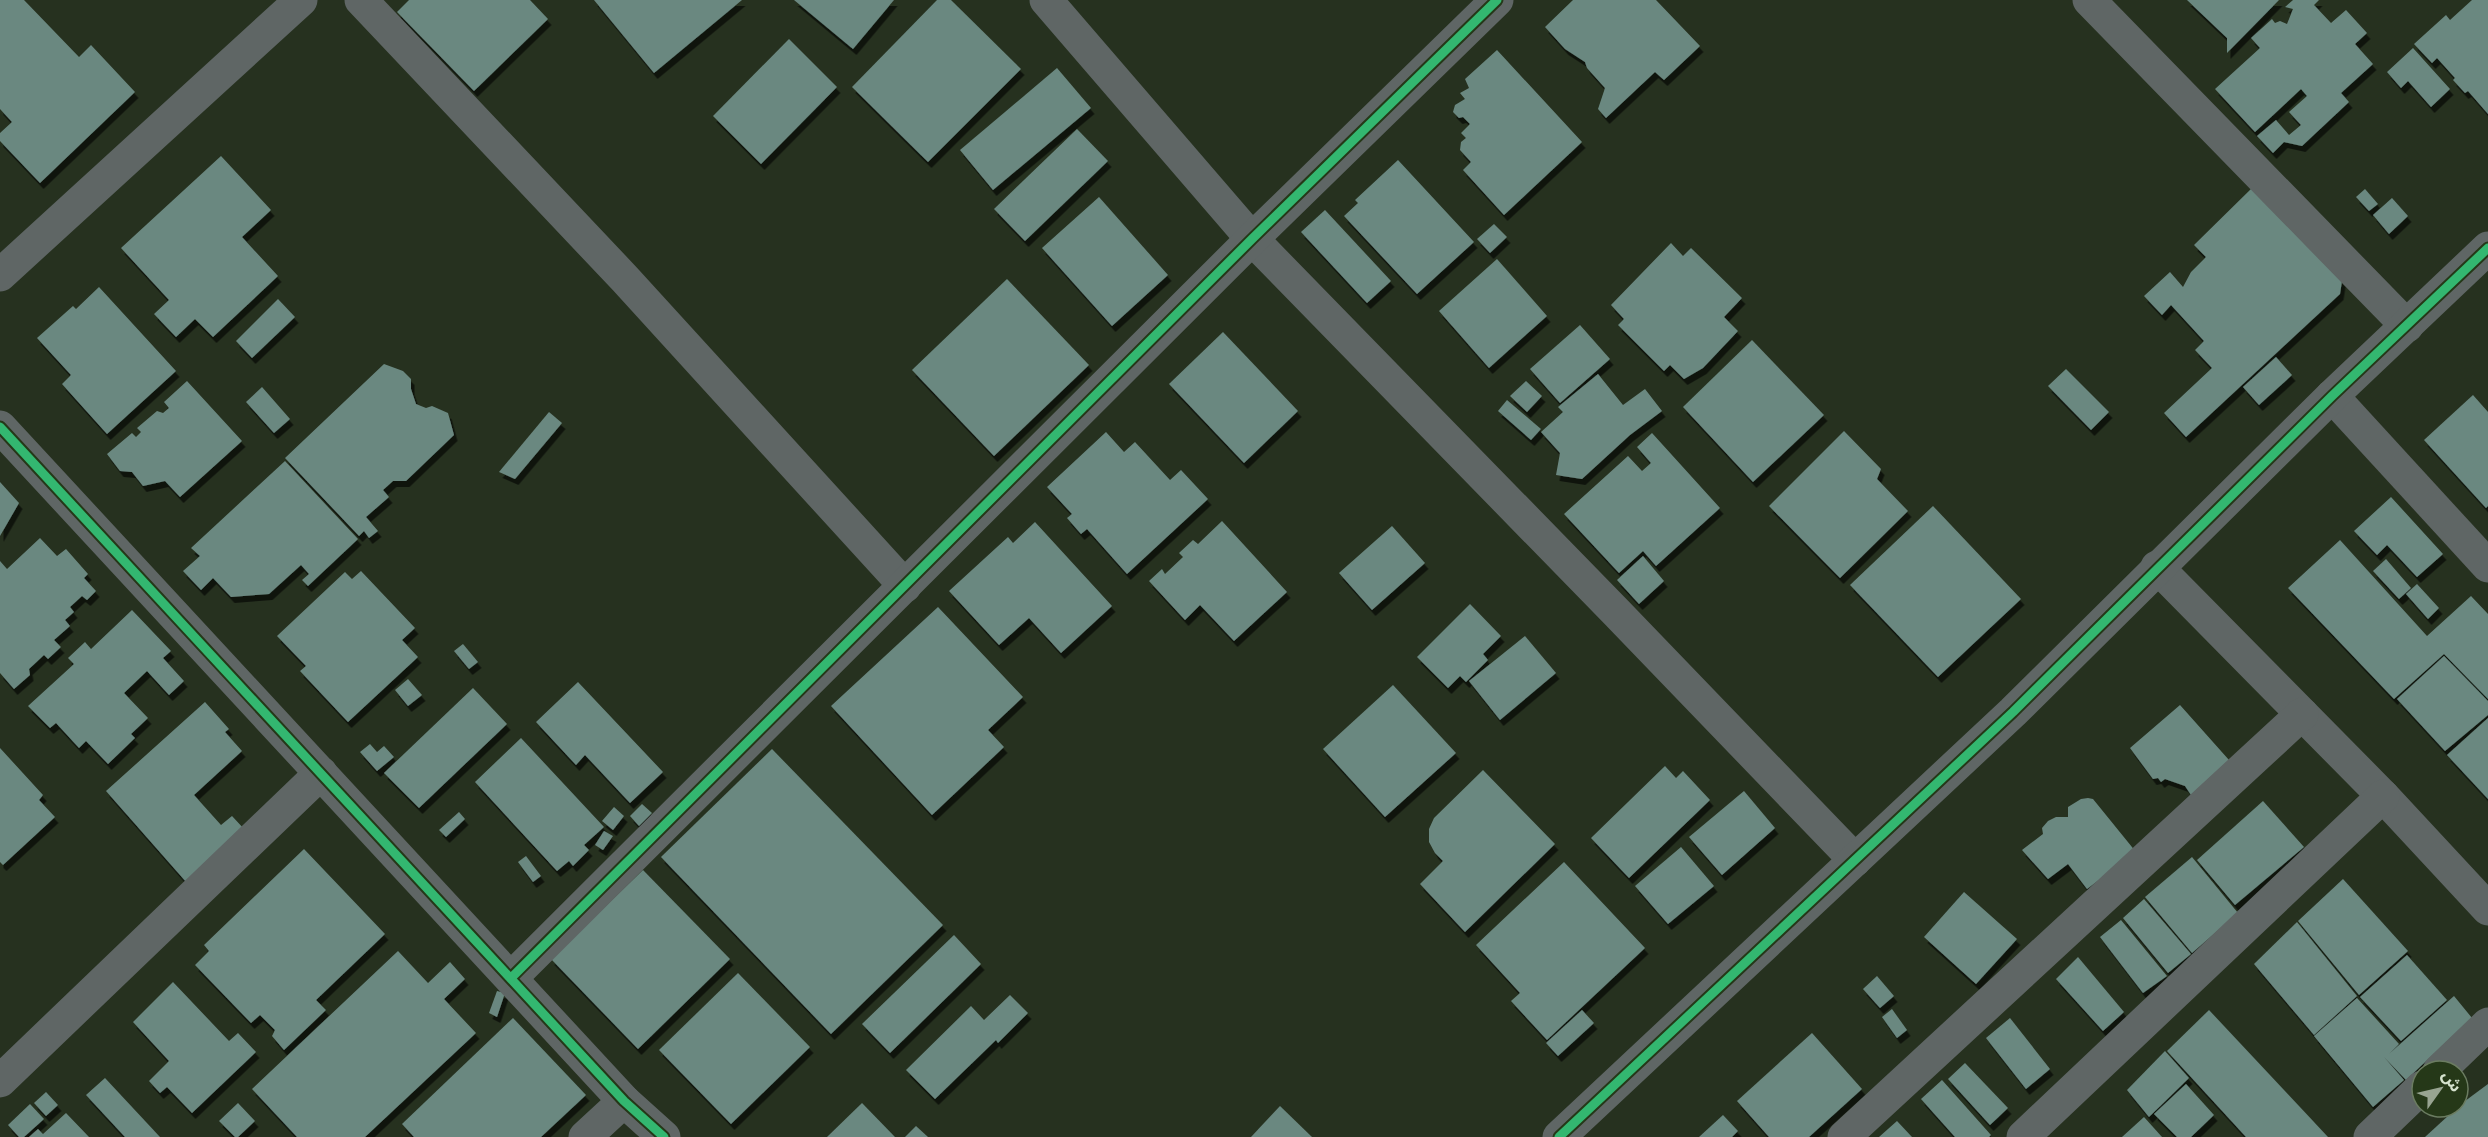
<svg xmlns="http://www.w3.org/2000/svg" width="2488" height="1137" font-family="'DM Sans','Noto Sans Arabic',sans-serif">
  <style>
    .building { fill: #6b8880; filter: url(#shadow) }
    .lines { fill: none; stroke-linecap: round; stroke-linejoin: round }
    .street { stroke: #5f6665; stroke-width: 33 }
    .cycleway-casing { stroke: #253818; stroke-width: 13 }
    .cycleway { stroke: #33b770; stroke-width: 9 }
  </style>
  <defs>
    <filter id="shadow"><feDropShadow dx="3.5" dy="6" stdDeviation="0" flood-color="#0009"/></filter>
  </defs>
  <rect width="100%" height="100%" fill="#26311f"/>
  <g class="building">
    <polygon points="0,0 24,0 79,57 91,45 135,92 40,183 0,141 0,133 12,122 0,109"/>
    <polygon points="409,0 530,0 548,19 474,91 397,12"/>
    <polygon points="594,0 742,0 654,73"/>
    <polygon points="794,0 894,0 853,49"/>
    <polygon points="937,0 951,0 1021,69 928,162 852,87"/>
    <polygon points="1573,0 1656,0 1700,46 1664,80 1655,72 1606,118 1598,109 1605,88 1587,68 1585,62 1565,49 1545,27"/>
    <polygon points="2187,0 2279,0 2227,53 2227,38"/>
    <polygon points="2293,0 2319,0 2314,5 2331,23 2346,10 2367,33 2355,44 2373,64 2341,93 2349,102 2302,146 2284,142 2273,153 2257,136 2276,120 2289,135 2301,125 2289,112 2307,96 2301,89 2255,132 2215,89 2260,48 2251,38 2272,19 2275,23 2280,21 2287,24 2293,9 2285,7"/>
    <polygon points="2472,0 2488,0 2488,114 2468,91 2465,93 2453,80 2455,78 2437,58 2432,63 2414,44 2446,15 2450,20"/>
    <polygon points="789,39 837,87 761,164 713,116"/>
    <polygon points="2413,48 2450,89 2431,107 2408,81 2401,88 2387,72"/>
    <polygon points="1497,50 1582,142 1504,215 1463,170 1471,162 1460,150 1461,142 1466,138 1461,133 1470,124 1463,117 1459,118 1453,112 1455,105 1465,99 1460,93 1469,88 1465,79"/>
    <polygon points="1057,68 1091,108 993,190 960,150"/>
    <polygon points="1077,129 1108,161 1025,241 994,209"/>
    <polygon points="221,156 271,210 242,237 278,276 213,337 195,319 176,337 154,314 169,300 121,248"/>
    <polygon points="1398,160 1474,242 1417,294 1344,216 1358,203 1355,200"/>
    <polygon points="2252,188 2342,281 2340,294 2186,437 2164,413 2212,368 2195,350 2204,341 2171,305 2162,315 2144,296 2170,272 2183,287 2191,272 2206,257 2194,245"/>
    <polygon points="2365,189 2378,204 2369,211 2356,197"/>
    <polygon points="1099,197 1168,275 1112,326 1042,248"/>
    <polygon points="2392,198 2408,216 2389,234 2373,215"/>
    <polygon points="1325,210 1391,281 1367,303 1301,232"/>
    <polygon points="1494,224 1507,237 1490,253 1477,239"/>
    <polygon points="1671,243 1683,256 1691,248 1742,298 1724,317 1738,331 1703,368 1684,379 1670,365 1664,371 1618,325 1624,319 1611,305"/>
    <polygon points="1497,259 1547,316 1489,368 1439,311"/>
    <polygon points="1007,279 1089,365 994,456 912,370"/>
    <polygon points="99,287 176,371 107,434 62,384 71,375 37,338 73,306 76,309"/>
    <polygon points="278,299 295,317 252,358 236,341"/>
    <polygon points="1580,325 1610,359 1560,403 1530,369"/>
    <polygon points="1223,332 1298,411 1244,463 1169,384"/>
    <polygon points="1752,340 1824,415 1753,482 1683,407"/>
    <polygon points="2276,357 2292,375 2259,405 2243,387"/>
    <polygon points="384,364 403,371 411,379 411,389 416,404 426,408 432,406 448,413 454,435 406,481 393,481 383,490 389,497 366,517 378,531 369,538 364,531 359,536 285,458"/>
    <polygon points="2066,369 2109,412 2091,430 2048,386"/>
    <polygon points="1598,374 1623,405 1645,389 1662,411 1630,435 1582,479 1556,475 1560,453 1541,432 1563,412 1558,407"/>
    <polygon points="187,381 242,441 180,497 165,481 143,486 132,472 120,471 107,454 132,433 136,437 141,432 137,428 157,411 163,413 169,408 164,402"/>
    <polygon points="1526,381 1542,396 1527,412 1510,396"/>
    <polygon points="262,387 290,419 274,433 246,402"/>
    <polygon points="2473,395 2488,412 2488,506 2486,508 2424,440"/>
    <polygon points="1507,400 1541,429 1531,440 1498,411"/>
    <polygon points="549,412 562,423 515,479 499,472"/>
    <polygon points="1844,431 1881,469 1877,479 1908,511 1840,578 1769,506"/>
    <polygon points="1106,432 1124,452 1135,442 1170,480 1181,470 1208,499 1127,574 1087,529 1081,534 1067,518 1072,514 1047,487"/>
    <polygon points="1652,433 1720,508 1656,566 1643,551 1619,573 1564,514 1628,456 1642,471 1651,463 1637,447"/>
    <polygon points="285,461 358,539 308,586 302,580 309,574 301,565 269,594 231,597 213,578 201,590 183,571 200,556 191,548"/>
    <polygon points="0,482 19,503 0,536"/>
    <polygon points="2391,497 2443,554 2417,577 2387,545 2377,555 2354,531"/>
    <polygon points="1933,506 2021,599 1938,677 1850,585"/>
    <polygon points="1222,521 1287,592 1234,641 1200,605 1185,620 1149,581 1162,569 1165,574 1183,557 1179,553 1193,540 1198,544"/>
    <polygon points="1035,522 1112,606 1061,653 1029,618 999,645 949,591 1008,537 1013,543"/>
    <polygon points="1392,526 1425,563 1372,610 1339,573"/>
    <polygon points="40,538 57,556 66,549 88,574 84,578 96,591 87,600 82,596 70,607 74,612 65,620 70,626 54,640 61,647 48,659 44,655 29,669 30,675 14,689 0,673 0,561 7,569"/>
    <polygon points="2340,540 2427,636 2471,596 2488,614 2488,699 2444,654 2394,699 2288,588"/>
    <polygon points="1643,556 1664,581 1639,604 1617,580"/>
    <polygon points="2386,559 2411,588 2399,599 2373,571"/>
    <polygon points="361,571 415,628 402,640 418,657 348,722 300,671 306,666 277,636 345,572 352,579"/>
    <polygon points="2417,584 2439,608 2428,619 2406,594"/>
    <polygon points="1470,604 1501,636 1483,654 1488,660 1466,682 1460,676 1448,688 1417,657"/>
    <polygon points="938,607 1023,697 988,730 1004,747 932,815 831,706"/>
    <polygon points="132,610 171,651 163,658 184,681 169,695 147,671 124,693 148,718 131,734 135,738 108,764 86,741 79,748 56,723 50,728 28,706 74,664 68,658 85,642 91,649"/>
    <polygon points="1525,636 1556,673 1500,720 1469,681"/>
    <polygon points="463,644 478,662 469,669 454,651"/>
    <polygon points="2444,656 2488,701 2488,715 2445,751 2397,699"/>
    <polygon points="408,679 422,695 408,706 395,690"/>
    <polygon points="578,682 663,772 630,803 585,755 576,765 536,722"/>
    <polygon points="1393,685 1456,753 1385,817 1323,749"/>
    <polygon points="473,688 507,724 419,808 384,773"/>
    <polygon points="205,702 229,729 225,732 242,751 194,795 221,825 232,816 245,830 187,883 106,791"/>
    <polygon points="2180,705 2229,760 2191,795 2185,786 2165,779 2161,782 2158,778 2153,779 2130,748"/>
    <polygon points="2488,718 2488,799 2447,755"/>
    <polygon points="521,738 604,827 584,845 589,850 573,866 569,861 557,871 475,782"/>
    <polygon points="370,744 377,752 384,746 394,757 377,771 360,752"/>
    <polygon points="0,748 43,795 39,800 55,817 3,865 0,862"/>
    <polygon points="772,749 943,925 831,1034 661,857"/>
    <polygon points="1665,766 1676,778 1683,771 1710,800 1629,878 1591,838"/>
    <polygon points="1483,770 1555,844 1465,932 1420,884 1443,861 1435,853 1429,842 1429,829 1434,818"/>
    <polygon points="1744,791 1775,828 1722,875 1689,837"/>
    <polygon points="2088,798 2093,799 2136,852 2087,889 2068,864 2048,879 2022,850 2043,834 2042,828 2048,821 2056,817 2068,817 2068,807 2081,799"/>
    <polygon points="2263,801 2304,847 2235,905 2197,860"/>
    <polygon points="642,804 652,813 639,826 630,816"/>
    <polygon points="614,807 624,816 613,830 602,821"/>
    <polygon points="459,812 465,819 446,837 439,830"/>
    <polygon points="604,831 613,836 603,850 595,845"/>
    <polygon points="1681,847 1714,886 1668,924 1635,886"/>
    <polygon points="304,849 385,934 316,1000 326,1010 284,1050 272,1036 275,1030 260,1015 251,1023 195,965 209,951 204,945"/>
    <polygon points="526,856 541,876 533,882 518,862"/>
    <polygon points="2192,857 2238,913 2192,953 2145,897"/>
    <polygon points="1564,862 1645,948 1547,1040 1511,1001 1520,993 1476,945"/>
    <polygon points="643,870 730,959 638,1049 551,959"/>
    <polygon points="2343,879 2408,951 2359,995 2298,921"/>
    <polygon points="1964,892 2017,939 1976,984 1924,937"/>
    <polygon points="2144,899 2191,954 2168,973 2123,918"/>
    <polygon points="2121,920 2167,976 2143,993 2100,937"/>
    <polygon points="2297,922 2357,996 2314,1035 2254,964"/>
    <polygon points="954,935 981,964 890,1053 862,1024"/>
    <polygon points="398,951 428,983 450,962 465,979 444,999 476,1033 365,1137 297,1137 252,1089"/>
    <polygon points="2407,955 2447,1000 2401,1041 2360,997"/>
    <polygon points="2078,957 2124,1012 2103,1031 2056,979"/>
    <polygon points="738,973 810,1047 731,1124 659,1050"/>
    <polygon points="1877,976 1894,996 1880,1008 1863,989"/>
    <polygon points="173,982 229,1041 238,1033 256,1052 192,1113 167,1087 160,1093 149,1081 169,1061 133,1022"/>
    <polygon points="497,991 505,993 497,1017 489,1013"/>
    <polygon points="1010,995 1028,1013 998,1043 996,1040 935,1099 906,1070 971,1006 984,1020"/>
    <polygon points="2454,996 2472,1018 2406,1080 2384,1057 2404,1080 2373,1107 2314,1036 2357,998 2399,1044 2389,1054"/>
    <polygon points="1892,1009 1907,1030 1897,1038 1882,1017"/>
    <polygon points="1582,1010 1594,1023 1558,1056 1546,1043"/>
    <polygon points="2209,1010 2328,1137 2246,1137 2167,1051"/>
    <polygon points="513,1018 586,1095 541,1137 414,1137 402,1124"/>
    <polygon points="2010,1018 2050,1069 2026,1089 1986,1038"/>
    <polygon points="1812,1033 1862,1089 1809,1137 1769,1137 1737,1101"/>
    <polygon points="2165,1051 2189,1078 2149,1117 2127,1090"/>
    <polygon points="1965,1063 2008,1108 1990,1125 1948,1079"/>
    <polygon points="105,1078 160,1137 125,1137 86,1095"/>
    <polygon points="1942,1080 1991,1135 1989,1137 1955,1137 1921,1099"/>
    <polygon points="2186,1084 2214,1115 2191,1137 2177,1137 2154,1114"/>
    <polygon points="2488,1084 2488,1137 2425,1137 2461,1104"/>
    <polygon points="46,1092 58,1105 46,1116 34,1103"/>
    <polygon points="238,1103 255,1121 238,1137 235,1137 219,1121"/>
    <polygon points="862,1103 895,1137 827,1137"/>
    <polygon points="30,1104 44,1119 24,1137 19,1137 8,1125"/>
    <polygon points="1280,1106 1312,1137 1251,1137"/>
    <polygon points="66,1113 89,1137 29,1137 38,1129 43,1134"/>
    <polygon points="1723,1115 1738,1131 1732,1137 1699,1137"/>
    <polygon points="2144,1117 2162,1137 2122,1137"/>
    <polygon points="1897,1121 1912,1137 1879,1137"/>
    <polygon points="916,1126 928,1137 905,1137"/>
  </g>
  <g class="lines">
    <g class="street">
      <polyline points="361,0 625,279 905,586"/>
      <polyline points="1046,0 1252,239 1616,612 1855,860"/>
      <polyline points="2089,0 2407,326"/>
      <polyline points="0,275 301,0"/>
      <polyline points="2332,396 2488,566"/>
      <polyline points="0,427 624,1101 664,1137"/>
      <polyline points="2157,567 2383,796 2488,909"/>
      <polyline points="511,978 1252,239 1497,0"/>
      <polyline points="2439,1071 2488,1024"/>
      <polyline points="0,1081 321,773"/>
      <polyline points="585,1137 624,1101"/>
      <polyline points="1559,1137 2013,712 2332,396 2488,248"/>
      <polyline points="1844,1137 2302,714"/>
      <polyline points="2023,1137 2383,796"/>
      <polyline points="2370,1137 2422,1087"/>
    </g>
    <g class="cycleway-casing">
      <g id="cycleway">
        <polyline points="0,427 624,1101 664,1137"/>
        <polyline points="511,978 1252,239 1497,0"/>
        <polyline points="1559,1137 2013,712 2332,396 2488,248"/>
      </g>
    </g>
    <use href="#cycleway" class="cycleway"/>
  </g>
  <g transform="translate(2440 1089) rotate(56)"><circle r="28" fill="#253818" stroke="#6b7c61" stroke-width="1.5"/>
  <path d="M0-4.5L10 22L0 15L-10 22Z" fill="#98a491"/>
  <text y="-9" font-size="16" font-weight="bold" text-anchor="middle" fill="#d5e2ce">ش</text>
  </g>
</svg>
